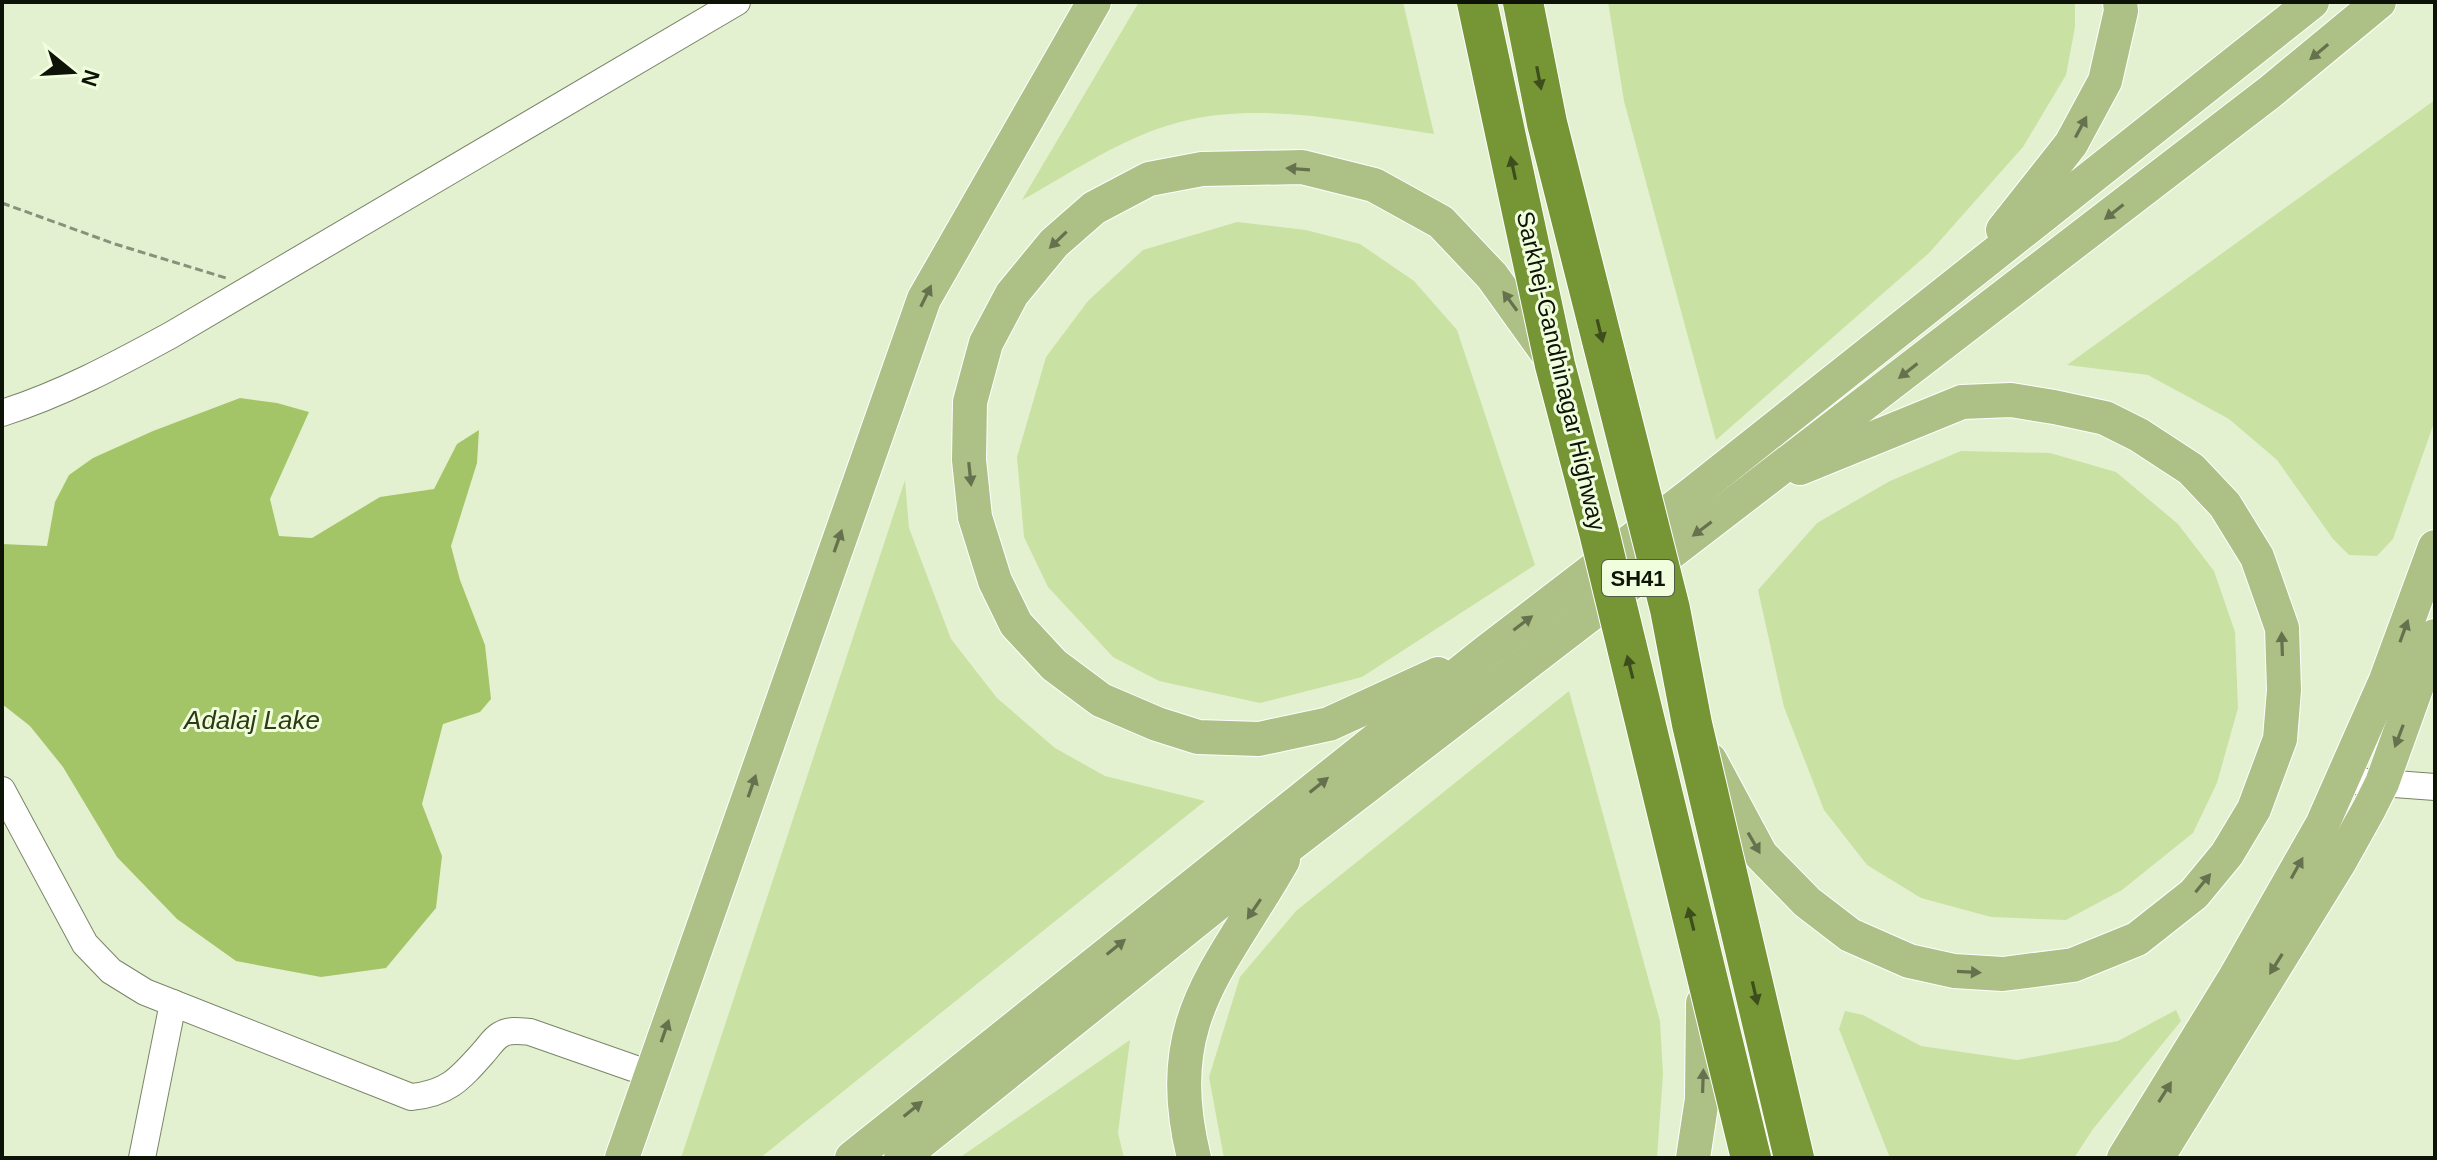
<svg xmlns="http://www.w3.org/2000/svg" width="2437" height="1160" font-family="Arial,sans-serif">
  <style>
    .green { fill: #cae1a4 }
    .water { fill: #a4c567 }
    .lines { fill: none; stroke-linecap: round; stroke-linejoin: round }
    .minor-casing { stroke: #798567; stroke-width: 28 }
    .major-casing { stroke: #fff; stroke-width: 36 }
    .path { stroke: #88917a; stroke-width: 3; stroke-dasharray: 8 4; stroke-linecap: butt }
    .minor { stroke: #fff; stroke-width: 26 }
    .major { stroke: #adc086; stroke-width: 34 }
    .highway-bridge-casing { stroke: #fff; stroke-width: 42; stroke-linecap: butt }
    .highway-bridge { stroke: #769635; stroke-width: 40 }
    .oneway { fill: #65724d }
    .oneway2 { fill: #3d4e1c }
    .labels { text-anchor: middle; stroke-width: 6; stroke-linejoin: round; paint-order: stroke }
    .shield { fill: #f1fede; stroke: #525a48; stroke-width: 2 }
    .shield-label { font-size: 22px; font-weight: bold; fill: #0e1308 }
    .street-label { font-size: 24px; fill: #0e1308; stroke: #f1fede }
    .water-label { font-size: 26px; font-style: italic; fill: #2d3a13; stroke: #f1fede }
  </style>
  <rect width="100%" height="100%" fill="#e4f1d1"/>
  <g class="green">
    <path d="M 1139,2 L 1403,2 L 1434,134 C 1354,122 1260,101 1180,122 C 1124,136 1073,172 1022,200 Z"/>
    <polygon points="1608,2 2075,2 2075,27 2066,75 2023,147 1929,253 1716,440 1624,101"/>
    <polygon points="2435,100 2435,420 2393,539 2377,556 2349,555 2333,539 2277,460 2229,419 2148,375 2067,365"/>
    <polygon points="1237,222 1306,230 1360,244 1414,281 1457,330 1535,565 1362,677 1260,703 1159,681 1113,657 1048,587 1024,537 1017,457 1046,357 1088,301 1143,250"/>
    <polygon points="1961,451 2050,453 2116,472 2178,524 2214,571 2235,632 2238,708 2217,783 2193,833 2122,890 2066,920 1991,917 1921,898 1867,865 1824,810 1784,707 1758,590 1817,523 1890,481"/>
    <polygon points="905,480 909,528 951,639 997,698 1055,748 1105,776 1205,801 760,1158 681,1158"/>
    <polygon points="1569,691 1660,1021 1663,1074 1657,1158 1224,1158 1209,1077 1240,977 1296,911"/>
    <polygon points="2176,1010 2181,1021 2093,1129 2074,1158 1890,1158 1839,1029 1845,1011 1863,1015 1921,1046 2017,1060 2118,1041"/>
    <polygon points="1130,1040 1118,1133 1124,1158 959,1158"/>
  </g>
  <polygon class="water" points="240,398 277,403 309,412 270,499 279,536 312,538 380,497 434,489 457,444 479,430 477,463 451,546 460,580 485,645 491,699 480,712 443,724 422,804 442,856 436,908 386,968 321,977 236,961 177,919 117,857 63,767 30,726 2,704 2,544 47,546 55,502 69,475 93,458 153,431"/>
  <g class="lines">
    <g class="minor-casing">
      <g id="minor">
        <path d="M 2,413 C 62,394 116,365 171,335 L 737,2"/>
        <polyline points="2341,780 2435,787"/>
        <path d="M 2,790 L 85,944 L 111,971 L 145,992 L 411,1097 C 447,1094 460,1079 483,1053 C 488,1048 493,1039 500,1035 C 509,1029 520,1031 530,1032 L 650,1074"/>
        <polyline points="142,1158 173,1003"/>
      </g>
    </g>
    <g class="major-casing">
      <g id="major">
        <polyline points="2003,230 2071,144 2105,81 2121,11 2120,2"/>
        <polyline points="1438,674 1329,724 1259,739 1198,737 1157,724 1101,700 1054,665 1016,624 995,581 975,517 969,460 970,402 986,343 1012,294 1054,243 1094,208 1149,179 1202,169 1302,167 1374,185 1441,222 1492,276 1553,361"/>
        <polyline points="1710,760 1761,855 1807,902 1850,935 1909,961 1954,971 2003,974 2073,965 2137,939 2194,894 2227,854 2254,809 2280,739 2284,690 2282,628 2257,557 2225,505 2191,469 2139,435 2105,418 2054,407 2011,400 1962,402 1800,468"/>
        <polyline points="622,1158 924,299 1094,2"/>
        <polyline points="852,1158 1486,652 1692,494 2312,2"/>
        <polyline points="901,1158 1294,842 2270,92 2379,2"/>
        <path d="M 1194,1158 C 1160,1019 1220,971 1283,860"/>
        <polyline points="1693,1158 1702,1099 1703,1003"/>
        <polyline points="2124,1158 2236,976 2322,825 2386,680 2435,547"/>
        <polyline points="2157,1158 2340,861 2369,809 2382,783 2435,636"/>
      </g>
    </g>
    <polyline class="path" points="2,203 115,244 226,278"/>
    <use href="#minor" class="minor"/>
    <use href="#major" class="major"/>
    <g class="highway-bridge-casing">
      <g id="highway-bridge">
        <polyline points="1477,2 1555,365 1599,532 1751,1158"/>
        <polyline points="1523,2 1547,123 1670,609 1692,724 1794,1158"/>
      </g>
    </g>
    <use href="#highway-bridge" class="highway-bridge"/>
  </g>
  <defs><path id="oneway-solid" d="M-6-.8H1V-3.2L6.5 0L1 3.2V.8H-6Z" transform="scale(2)"/></defs>
  <g class="oneway">
    <use href="#oneway-solid" transform="translate(2319 52) rotate(140)"/>
    <use href="#oneway-solid" transform="translate(2081 127) rotate(-62)"/>
    <use href="#oneway-solid" transform="translate(1298 169) rotate(-176)"/>
    <use href="#oneway-solid" transform="translate(2114 212) rotate(142)"/>
    <use href="#oneway-solid" transform="translate(1058 240) rotate(136)"/>
    <use href="#oneway-solid" transform="translate(926 296) rotate(-64)"/>
    <use href="#oneway-solid" transform="translate(1510 301) rotate(-126)"/>
    <use href="#oneway-solid" transform="translate(1908 371) rotate(142)"/>
    <use href="#oneway-solid" transform="translate(970 474) rotate(84)"/>
    <use href="#oneway-solid" transform="translate(1702 529) rotate(143)"/>
    <use href="#oneway-solid" transform="translate(838 541) rotate(-71)"/>
    <use href="#oneway-solid" transform="translate(1523 623) rotate(-37)"/>
    <use href="#oneway-solid" transform="translate(2404 631) rotate(-70)"/>
    <use href="#oneway-solid" transform="translate(2282 644) rotate(-92)"/>
    <use href="#oneway-solid" transform="translate(2399 736) rotate(111)"/>
    <use href="#oneway-solid" transform="translate(1319 785) rotate(-39)"/>
    <use href="#oneway-solid" transform="translate(752 786) rotate(-71)"/>
    <use href="#oneway-solid" transform="translate(1754 843) rotate(60)"/>
    <use href="#oneway-solid" transform="translate(2297 868) rotate(-61)"/>
    <use href="#oneway-solid" transform="translate(2203 883) rotate(-51)"/>
    <use href="#oneway-solid" transform="translate(1254 909) rotate(124)"/>
    <use href="#oneway-solid" transform="translate(1116 947) rotate(-39)"/>
    <use href="#oneway-solid" transform="translate(2276 964) rotate(122)"/>
    <use href="#oneway-solid" transform="translate(1969 972) rotate(3)"/>
    <use href="#oneway-solid" transform="translate(665 1031) rotate(-71)"/>
    <use href="#oneway-solid" transform="translate(1703 1081) rotate(-88)"/>
    <use href="#oneway-solid" transform="translate(2165 1092) rotate(-58)"/>
    <use href="#oneway-solid" transform="translate(913 1109) rotate(-39)"/>
  </g>
  <g class="oneway2">
    <use href="#oneway-solid" transform="translate(1539 78) rotate(79)"/>
    <use href="#oneway-solid" transform="translate(1513 168) rotate(-102)"/>
    <use href="#oneway-solid" transform="translate(1600 331) rotate(76)"/>
    <use href="#oneway-solid" transform="translate(1630 667) rotate(-104)"/>
    <use href="#oneway-solid" transform="translate(1691 919) rotate(-104)"/>
    <use href="#oneway-solid" transform="translate(1755 993) rotate(77)"/>
  </g>
  <g class="labels">
    <rect class="shield" x="1602" y="560" width="72" height="36" rx="6"/>
    <g class="shield-label">
      <text x="1638" y="586">SH41</text>
    </g>
    <g class="street-label">
      <text transform="translate(1561 371) rotate(77)" y="8">Sarkhej-Gandhinagar Highway</text>
    </g>
    <g class="water-label">
      <text x="252" y="729">Adalaj Lake</text>
    </g>
  </g>
  <rect width="2437" height="1160" fill="none" stroke="#0e1308" stroke-width="8"/>
  <g transform="translate(72 72) rotate(108)" stroke="#f1fede" stroke-width="6" paint-order="stroke">
  <path d="M0-6L14 30L0 20L-14 30Z" fill="#0e1308"/>
  <text y="-12" font-size="22" font-weight="bold" text-anchor="middle" fill="#0e1308">N</text>
  </g>
</svg>
